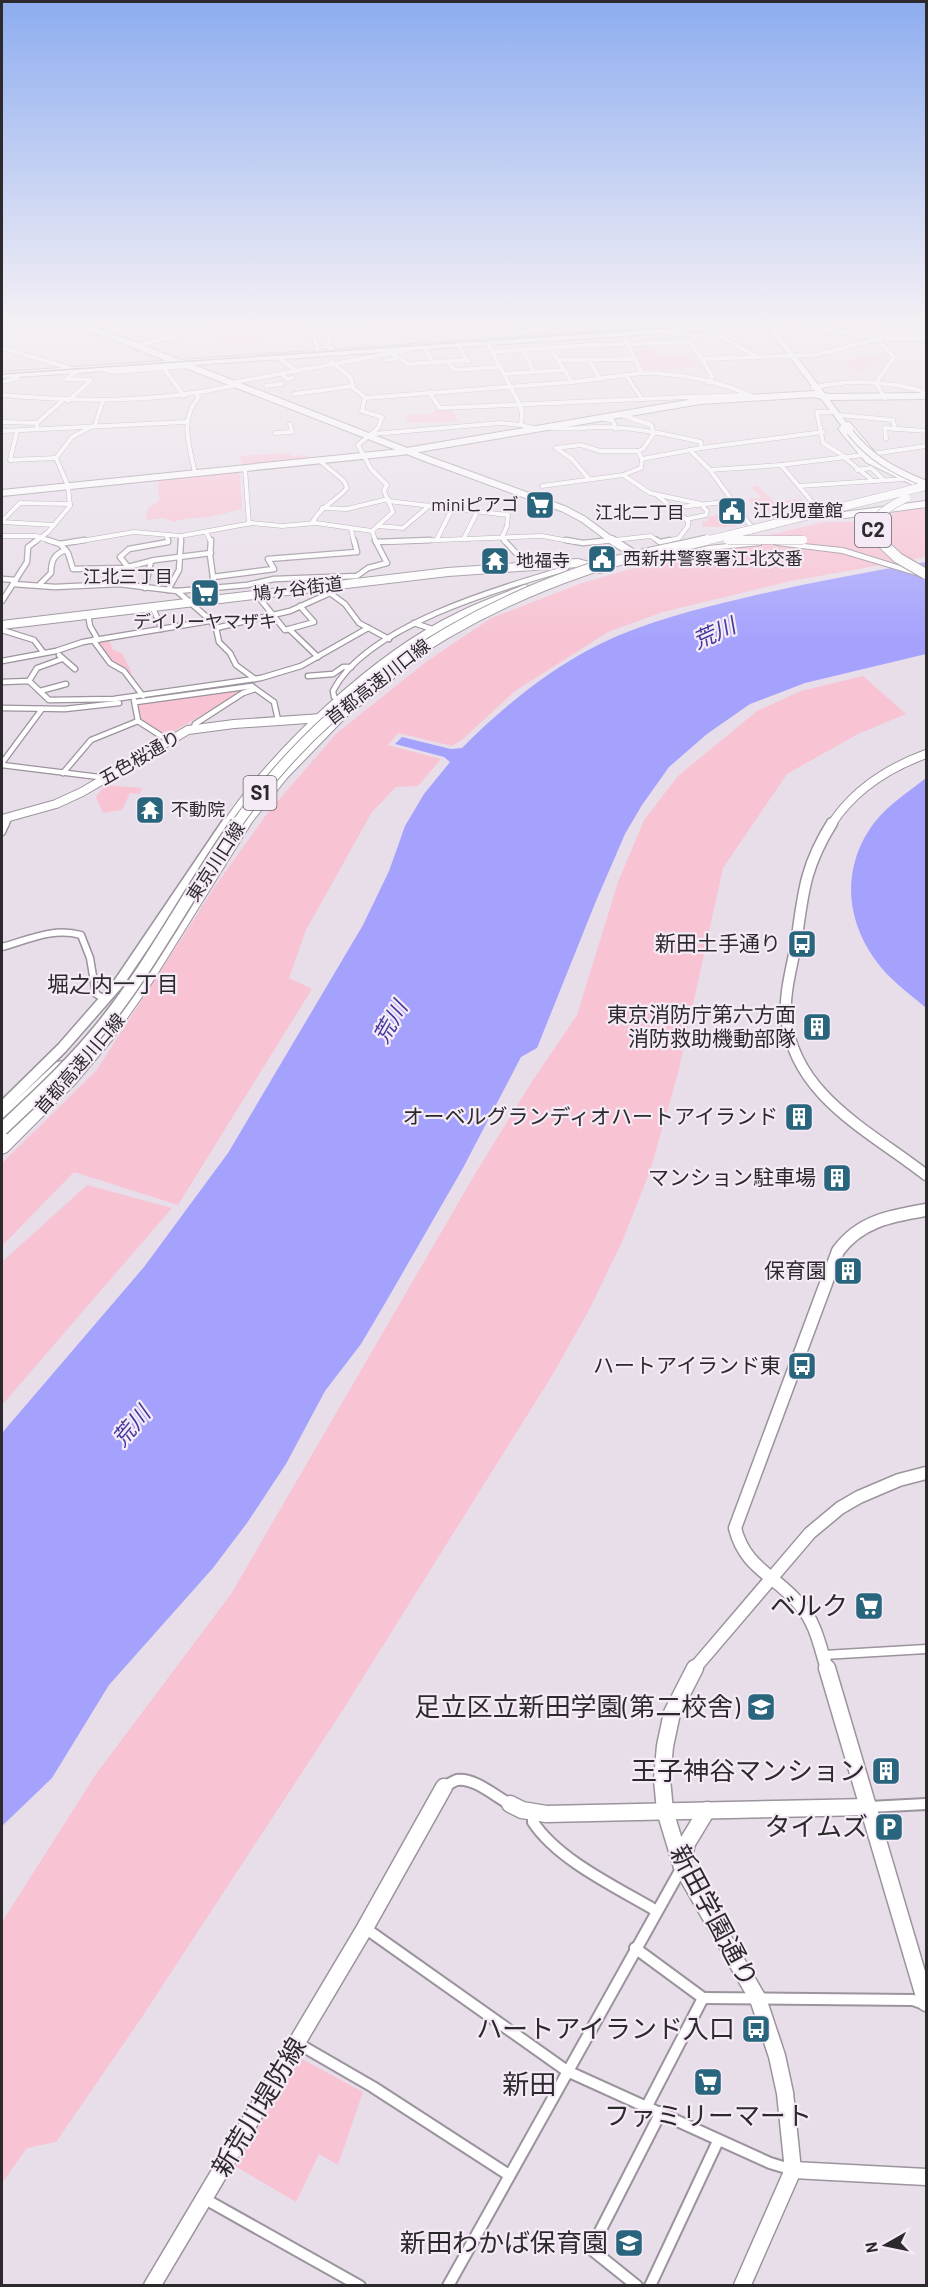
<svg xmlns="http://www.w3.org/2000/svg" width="928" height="2287" font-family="Barlow,'Noto Sans JP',sans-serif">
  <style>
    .green { fill: #f8c3d3 }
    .water { fill: #a4a2fd }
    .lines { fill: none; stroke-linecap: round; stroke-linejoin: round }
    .street-far4-casing { stroke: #9b939d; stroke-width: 5 }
    .street-far3-casing { stroke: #9b939d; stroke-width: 7 }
    .street-far2-casing { stroke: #9b939d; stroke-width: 9 }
    .street-far1-casing { stroke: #9b939d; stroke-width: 11 }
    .street-casing { stroke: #9b939d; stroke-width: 14 }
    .secondary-far4-casing { stroke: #9b939d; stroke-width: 8 }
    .secondary-far3-casing { stroke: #9b939d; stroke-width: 10 }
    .secondary-far2-casing { stroke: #9b939d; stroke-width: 13 }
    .secondary-far1-casing { stroke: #9b939d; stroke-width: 15 }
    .secondary-casing { stroke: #9b939d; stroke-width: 19 }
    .primary-far1-casing { stroke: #9b939d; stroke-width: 8 }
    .primary-casing { stroke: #9b939d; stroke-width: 10 }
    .highway-casing { stroke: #9b939d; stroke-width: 2 }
    .street-far4 { stroke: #fff; stroke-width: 4 }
    .street-far3 { stroke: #fff; stroke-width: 4.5 }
    .street-far2 { stroke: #fff; stroke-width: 6 }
    .street-far1 { stroke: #fff; stroke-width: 8 }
    .street { stroke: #fff; stroke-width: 10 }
    .secondary-far4 { stroke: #fff; stroke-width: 6 }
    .secondary-far3 { stroke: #fff; stroke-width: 8 }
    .secondary-far2 { stroke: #fff; stroke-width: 10 }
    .secondary-far1 { stroke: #fff; stroke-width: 12 }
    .secondary { stroke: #fff; stroke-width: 16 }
    .primary-far1 { stroke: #fff; stroke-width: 6 }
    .primary { stroke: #fff; stroke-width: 8 }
    .highway { fill: #fff; fill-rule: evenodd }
    .tram { stroke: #8c868d; stroke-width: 1.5 }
    .primary-bridge-casing { stroke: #9b939d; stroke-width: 8; stroke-linecap: butt }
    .highway-bridge-far2-casing { stroke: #9b939d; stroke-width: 9; stroke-linecap: butt }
    .highway-bridge-far1-casing { stroke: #9b939d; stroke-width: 12; stroke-linecap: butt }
    .highway-bridge-casing { stroke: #9b939d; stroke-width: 15; stroke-linecap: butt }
    .primary-bridge { stroke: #fff; stroke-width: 6 }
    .highway-bridge-far2 { stroke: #fff; stroke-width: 8 }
    .highway-bridge-far1 { stroke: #fff; stroke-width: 10 }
    .highway-bridge { stroke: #fff; stroke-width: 12 }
    .labels { text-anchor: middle; stroke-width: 4.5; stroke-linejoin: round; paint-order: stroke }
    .far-poi-label { font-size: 18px; fill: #2d2a2e; stroke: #f5ebf6; text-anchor: start }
    .far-neighbourhood-label { font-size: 18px; fill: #2d2a2e; stroke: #f5ebf6 }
    .far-street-label { font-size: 18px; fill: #2d2a2e; stroke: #f5ebf6 }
    .shield { fill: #f5ebf6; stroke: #69646a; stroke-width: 1.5 }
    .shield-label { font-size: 20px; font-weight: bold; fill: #2d2a2e }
    .poi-label { font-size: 21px; fill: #2d2a2e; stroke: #f5ebf6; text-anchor: end }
    .water-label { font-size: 22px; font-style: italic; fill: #46389f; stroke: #f5ebf6 }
    .neighbourhood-label { font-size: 22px; fill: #2d2a2e; stroke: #f5ebf6 }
    .near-poi-label { font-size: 26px; fill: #2d2a2e; stroke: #f5ebf6; text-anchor: end }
    .near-street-label { font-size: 26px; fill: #2d2a2e; stroke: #f5ebf6 }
    .near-neighbourhood-label { font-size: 27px; fill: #2d2a2e; stroke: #f5ebf6 }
  </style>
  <rect width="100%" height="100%" fill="#e8dee9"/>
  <g class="green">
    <polygon points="217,322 255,322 264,349 258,349 257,346 223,348 214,324"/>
    <polygon points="645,344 652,348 659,357 695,356 702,367 643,371 630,345"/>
    <polygon points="863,357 886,358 882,365 872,364 867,371 855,371 842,360"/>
    <polygon points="453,409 457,422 407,423 406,415 434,413 434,410"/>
    <polygon points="286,453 293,456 304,455 313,459 242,466 240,456"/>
    <path d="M 234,472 L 240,474 L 242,509 C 232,511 223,514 213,516 C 200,519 187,516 174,522 L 163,518 L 148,520 L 146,518 L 148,508 L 159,501 L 158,479 Z"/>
    <polygon points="757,486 775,502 802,499 803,501 767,505 771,511 758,512 748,499 762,498 751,487"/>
    <polygon points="926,506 926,557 791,581 663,612 608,632 515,691 463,739 452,746 398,733 388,745 441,759 418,786 396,787 372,812 306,930 289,978 312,989 178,1205 74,1172 2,1246 2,1163 96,1071 216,885 269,811 337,733 426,662 491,618 582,583 648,564 823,522 854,522"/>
    <polygon points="718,514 740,515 745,523 734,524 735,527 703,527 702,521 708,521 707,517"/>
    <path d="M 109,640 L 113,650 L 122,653 L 132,673 C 117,671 107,653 98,641 Z"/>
    <polygon points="863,676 906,714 858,734 787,774 723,868 678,1073 650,1171 622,1242 589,1310 553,1374 339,1716 140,2020 56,2142 27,2148 2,2183 2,1922 96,1774 231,1594 475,1174 531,1083 577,1015 618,882 644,820 678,776 757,711 801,691"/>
    <polygon points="238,690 239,693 168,735 164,735 140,720 137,704"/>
    <polygon points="105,785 142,788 139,794 130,793 122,810 103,813 96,797"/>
    <polygon points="87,1185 172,1208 2,1405 2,1262"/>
    <polygon points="298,2057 363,2092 338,2165 319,2154 296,2202 235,2166"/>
  </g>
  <g class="water">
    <path d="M 926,562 L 926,654 L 805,683 L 750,704 L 707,734 L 669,767 L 642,805 L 625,834 L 596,901 L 537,1048 L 521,1057 L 463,1168 L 387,1300 L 361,1344 L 325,1391 L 286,1464 L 247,1523 L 213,1568 L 109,1685 L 52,1778 L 2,1826 L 2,1433 L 144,1267 L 228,1153 L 363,925 L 389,871 L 405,826 L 424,794 L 450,762 L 444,757 L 395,744 L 402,737 L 451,749 L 462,748 C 503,707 549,669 600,644 C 647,621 697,609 748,597 C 807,583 867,572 926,562 Z"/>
    <path d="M 926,778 L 926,1008 C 915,998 902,989 891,978 C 848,935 836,874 874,823 C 888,805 908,792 926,778 Z"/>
  </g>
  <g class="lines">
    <g class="street-far4-casing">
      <g id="street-far4">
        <polyline points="288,322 324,327 391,322"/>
        <polyline points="658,322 660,326"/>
        <polyline points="687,322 689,325"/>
        <path d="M 801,322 C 841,335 884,340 926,338"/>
        <polyline points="310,325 318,350"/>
        <polyline points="885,326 905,326 926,330"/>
        <polyline points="324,327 322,329 331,341 326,345 332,349"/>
        <polyline points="707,327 710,331 758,357"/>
        <polyline points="665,329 674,334 718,336"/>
        <polyline points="98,332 169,322"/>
        <polyline points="511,336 556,322"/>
        <polyline points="485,338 519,403 522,412 521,425 537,429"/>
        <polyline points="877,339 894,357 876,383 885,398"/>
        <polyline points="457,343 468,362"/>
        <polyline points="135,346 179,335 208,322"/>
        <polyline points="424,346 433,363"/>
        <polyline points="2,348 69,368"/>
        <polyline points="550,348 572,382"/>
        <polyline points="523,350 534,372"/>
        <polyline points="492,352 590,345 691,342 711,374 712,377 708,383"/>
        <polyline points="391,353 408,364 468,360"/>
        <polyline points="277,357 297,371"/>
        <polyline points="588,359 600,379"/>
        <polyline points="700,359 815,355 882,338"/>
        <polyline points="386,360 398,358"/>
        <polyline points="560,360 635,359"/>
        <polyline points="332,362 351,378 353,388 365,397 362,411 382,417 378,428 358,445 371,469 387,485 384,491 393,512 372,531"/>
        <polyline points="447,362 455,370 500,367"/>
        <polyline points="163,367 184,396"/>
        <polyline points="102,369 115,372 188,366"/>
        <path d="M 642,373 C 679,373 720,381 754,397"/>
        <polyline points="503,374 565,370"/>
        <polyline points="282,375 287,379 293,378"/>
        <polyline points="626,375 642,399"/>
        <polyline points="2,382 18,378"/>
        <polyline points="231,383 408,350"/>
        <polyline points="266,386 282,384"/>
        <path d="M 813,388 C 849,378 891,382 926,392"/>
        <polyline points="429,392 440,408 687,397 697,402"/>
        <polyline points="294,394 353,386"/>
        <path d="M 2,395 C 81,402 158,403 236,385"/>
        <polyline points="689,397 743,395"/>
        <polyline points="365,398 572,382 642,373 622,332 605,322"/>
        <polyline points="68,401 91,380 66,379 80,370"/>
        <polyline points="835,412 817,412 823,443 847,458"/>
        <polyline points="622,415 651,425 654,433 643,449 638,451 642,459 641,468 623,475 650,493 701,504 707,511 706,515 687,519"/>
        <polyline points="838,415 893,420 895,429"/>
        <polyline points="603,418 613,421 616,429"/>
        <polyline points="2,422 37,423"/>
        <path d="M 549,427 C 567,431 582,427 600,427 C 634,427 668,434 701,442 L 701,448"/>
        <polyline points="37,429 37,423 62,401"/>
        <polyline points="2,431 186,422"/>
        <polyline points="17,431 10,460 56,458"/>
        <polyline points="275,433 292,432 290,424"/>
        <polyline points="373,434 500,423 521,425"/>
        <polyline points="886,439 885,428 926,431"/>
        <polyline points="690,450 710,470 750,525 757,528"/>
        <polyline points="872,454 926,446"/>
        <polyline points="845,458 873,481"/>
        <polyline points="642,459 701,448 823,432"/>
        <polyline points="781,465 863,455"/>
        <polyline points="245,468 249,524"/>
        <polyline points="710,470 781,465 819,510"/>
        <polyline points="857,470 871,468 884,480"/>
        <path d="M 195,473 C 190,448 179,420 198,398 L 197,394"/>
        <polyline points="589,479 572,459 556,448 581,445 600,451 638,451"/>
        <polyline points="542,486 623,475"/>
        <polyline points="799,486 905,479"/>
        <polyline points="657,495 688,521 688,526 679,538 663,542"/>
        <polyline points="388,501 508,515 507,526 502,537 505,542"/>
        <polyline points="322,508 347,509 388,499"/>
        <polyline points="671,508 733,501"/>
        <polyline points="2,521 20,503 70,504"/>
        <polyline points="2,522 54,525"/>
        <path d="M 312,523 C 322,505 334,503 347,488 L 344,481 L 320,461"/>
        <polyline points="377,526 403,528 430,505"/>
        <polyline points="351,529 354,542"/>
        <polyline points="206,532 211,542"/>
        <polyline points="2,536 36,536 53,542"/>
        <polyline points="167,536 168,542"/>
        <polyline points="181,536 181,542"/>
        <polyline points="464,538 477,512"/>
        <polyline points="437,539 452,509"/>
        <polyline points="35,542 48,532 70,506 68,486 56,458 72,437 95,425 103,400"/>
        <polyline points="75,542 134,532 181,536 252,523 282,526 316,523 372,531 376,542"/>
        <polyline points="388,542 542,536 575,542"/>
        <polyline points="597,542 651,536 659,542"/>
      </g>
    </g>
    <g class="street-far3-casing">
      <g id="street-far3">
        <polyline points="48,540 60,544 84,540"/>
        <polyline points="211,540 210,555 216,599"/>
        <polyline points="504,540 528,566"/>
        <polyline points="566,540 583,543 612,540"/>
        <polyline points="657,540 667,547"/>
        <polyline points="376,542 430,540"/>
        <polyline points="661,542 670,540"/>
        <polyline points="60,544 68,553 73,569 124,568 155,560 211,553"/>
        <polyline points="128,567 120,557 129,549 168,542 168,540"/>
        <polyline points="213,577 274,569 268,559 357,552 354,540"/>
        <polyline points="319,578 330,593 345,604 359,623 389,639"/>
        <polyline points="2,579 16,580"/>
        <polyline points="13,584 55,587 119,584 177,591 209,619 216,628 219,642 230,653 236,665 255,679"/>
        <path d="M 40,584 L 51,573 C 51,561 54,554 66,550"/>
        <polyline points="145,588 151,561"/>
        <polyline points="168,590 179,570 181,540"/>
        <polyline points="177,591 247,585 274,579 357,576 368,568 387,563 375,540"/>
        <polyline points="256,594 285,630 289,629 318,657"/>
        <polyline points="2,601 27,562 28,547 37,540"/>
        <polyline points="152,606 162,629"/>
        <polyline points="88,614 90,626 98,640"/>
        <polyline points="414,623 435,630"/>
        <polyline points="216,628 290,611 330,593"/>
        <polyline points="289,629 314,622 300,606"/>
        <polyline points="2,630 34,640 43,652"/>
        <polyline points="93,640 110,663 124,671 143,696"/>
        <polyline points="59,655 75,669"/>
        <polyline points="2,661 56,651 83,642 209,621"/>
        <polyline points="308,676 333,674 343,667 351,667"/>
        <polyline points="29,681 37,668 62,659"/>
        <polyline points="2,682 29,681 49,700 114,699 261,678 301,666 368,628"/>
        <polyline points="253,687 274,702 278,720"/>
        <polyline points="40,691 66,684"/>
        <path d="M 339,699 L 334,697 L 333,691 C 365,627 499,588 565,569 L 569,563"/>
        <polyline points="134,700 138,721 169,741"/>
        <polyline points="136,702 252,686"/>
        <polyline points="2,708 65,709 119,703"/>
        <polyline points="193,729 195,724 243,693 255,689"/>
        <polyline points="2,763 42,709"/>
        <polyline points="2,765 107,778"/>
        <polyline points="63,773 91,740 138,721"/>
        <polyline points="6,825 9,818"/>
      </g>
    </g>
    <g class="street-far2-casing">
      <g id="street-far2">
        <polyline points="2,832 6,823"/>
        <path d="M 2,947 C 28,940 53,927 81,935 L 90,958 L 96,994 L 106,1000"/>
      </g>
    </g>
    <g class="street-far1-casing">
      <polyline id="street-far1" points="824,1655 926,1649"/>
    </g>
    <g class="street-casing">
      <g id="street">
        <path d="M 444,1787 C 448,1785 453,1781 457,1780 C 474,1777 496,1797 510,1804"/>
        <polyline points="869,1807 926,1804"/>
        <path d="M 533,1813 L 533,1822 C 558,1860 616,1887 655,1910"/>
        <polyline points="365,1928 567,2071 770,2163 793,2170"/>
        <polyline points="635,1948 703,1998 647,2106"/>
        <polyline points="703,1998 913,2000 924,2004"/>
        <polyline points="297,2043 373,2087 509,2175"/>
        <polyline points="205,2199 360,2286"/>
        <polyline points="448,2286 681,1869"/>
        <polyline points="637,2286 591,2249 661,2112"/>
        <polyline points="650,2286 718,2141"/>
      </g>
    </g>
    <g class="secondary-far4-casing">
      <g id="secondary-far4">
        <polyline points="151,322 151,325"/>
        <polyline points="2,493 401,452 700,401 814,394 828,397 926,396"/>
      </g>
    </g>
    <g class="secondary-far3-casing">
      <g id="secondary-far3">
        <polyline points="2,625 448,572 578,563 600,569"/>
        <polyline points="2,819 56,804 82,792 188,730 234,724 322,718"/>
        <path d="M 226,825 C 277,750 376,656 458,617 C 479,606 503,598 525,589"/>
        <path d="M 831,825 C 854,789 888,768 926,754"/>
      </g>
    </g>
    <g class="secondary-far2-casing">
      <g id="secondary-far2">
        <path d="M 832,823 C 804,868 803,894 796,944 C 792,967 784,993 786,1017 C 794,1096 870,1131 926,1175"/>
        <polyline points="2,1107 62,1048 118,984 227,823"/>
        <polyline points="2,1140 89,1050"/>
      </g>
    </g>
    <g class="secondary-far1-casing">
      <g id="secondary-far1">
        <polyline points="694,1669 810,1533 840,1508 859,1497 899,1480 926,1473"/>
        <path d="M 827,1669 C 820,1647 816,1623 800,1605 C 776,1575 745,1569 735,1528 L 838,1251 C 860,1221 891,1216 926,1210"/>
      </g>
    </g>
    <g class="secondary-casing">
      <g id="secondary">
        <polyline points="695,1668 672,1713 665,1746 662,1779 665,1811 682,1867 758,1999 777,2056 785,2093 793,2170 742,2286"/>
        <polyline points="827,1668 926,2003"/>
        <polyline points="510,1804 522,1810 546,1814 869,1807"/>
        <polyline points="682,1866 687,1843 707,1810"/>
        <polyline points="793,2170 926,2177"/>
        <polyline points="152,2286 365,1928 444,1787"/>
      </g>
    </g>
    <g class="primary-far1-casing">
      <g id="primary-far1">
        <polyline points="75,322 430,460 564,509 583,519 614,542"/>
        <polyline points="767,322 850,432"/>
        <polyline points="2,375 785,322"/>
        <polyline points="848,425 871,452"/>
        <polyline points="842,429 868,460 926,488"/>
        <polyline points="819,510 837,516 926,504"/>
      </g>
    </g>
    <g class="primary-casing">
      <polyline id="primary" points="612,540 640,558"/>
    </g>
    <g class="highway-casing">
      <g id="highway">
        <polygon points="758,541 761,541 761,545 708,550 626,567 622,564 708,546"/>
        <polygon points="774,541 843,548 926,574 926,578 842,553 777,545 773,543"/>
        <path d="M 406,660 L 414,662 L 346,717 L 287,778 L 252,822 L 151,984 L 112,1040 L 75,1084 L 7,1152 L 2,1154 L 2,1142 C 45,1099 89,1057 124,1007 C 172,937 209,859 263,793 C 304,742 353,700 406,660 Z"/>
        <polygon points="62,1061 68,1065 67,1068 7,1123 2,1124 2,1113 57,1062"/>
      </g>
    </g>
    <use href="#street-far4" class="street-far4"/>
    <use href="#street-far3" class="street-far3"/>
    <use href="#street-far2" class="street-far2"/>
    <use href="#street-far1" class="street-far1"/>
    <use href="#street" class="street"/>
    <use href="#secondary-far4" class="secondary-far4"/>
    <use href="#secondary-far3" class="secondary-far3"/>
    <use href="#secondary-far2" class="secondary-far2"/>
    <use href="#secondary-far1" class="secondary-far1"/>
    <use href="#secondary" class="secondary"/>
    <use href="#primary-far1" class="primary-far1"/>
    <use href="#primary" class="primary"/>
    <use href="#highway" class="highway"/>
    <polyline class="tram" points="2,374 754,322"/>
    <g class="primary-bridge-casing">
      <path id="primary-bridge" d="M 850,432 C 871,459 895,471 926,484"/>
    </g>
    <g class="highway-bridge-far2-casing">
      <g id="highway-bridge-far2">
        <polyline points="728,540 803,540"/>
        <polyline points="701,542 926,486"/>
        <path d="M 880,542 C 864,519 888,507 906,498"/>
      </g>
    </g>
    <g class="highway-bridge-far1-casing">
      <g id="highway-bridge-far1">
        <polyline points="879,540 898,558 926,574"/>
        <path d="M 236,825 C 321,703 444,619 583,571 C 623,557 666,550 707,540"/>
      </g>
    </g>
    <g class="highway-bridge-casing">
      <path id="highway-bridge" d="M 2,1129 C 36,1097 71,1065 101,1028 C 152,965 190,890 237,823"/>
    </g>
    <use href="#primary-bridge" class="primary-bridge"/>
    <use href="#highway-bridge-far2" class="highway-bridge-far2"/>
    <use href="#highway-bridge-far1" class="highway-bridge-far1"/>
    <use href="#highway-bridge" class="highway-bridge"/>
  </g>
  <linearGradient id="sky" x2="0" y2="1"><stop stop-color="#8dadf0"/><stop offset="0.5" stop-color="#f5f0f5"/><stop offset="1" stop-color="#f5f0f5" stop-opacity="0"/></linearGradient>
  <rect width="928" height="643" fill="url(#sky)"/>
  <defs>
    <g id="supermarket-square" transform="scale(1.5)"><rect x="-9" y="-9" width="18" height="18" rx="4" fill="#29657c" stroke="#f5ebf6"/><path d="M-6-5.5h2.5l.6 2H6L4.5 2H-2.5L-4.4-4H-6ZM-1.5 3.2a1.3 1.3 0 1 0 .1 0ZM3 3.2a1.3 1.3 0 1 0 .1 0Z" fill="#fff"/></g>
    <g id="civic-square" transform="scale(1.5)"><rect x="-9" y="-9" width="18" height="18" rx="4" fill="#29657c" stroke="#f5ebf6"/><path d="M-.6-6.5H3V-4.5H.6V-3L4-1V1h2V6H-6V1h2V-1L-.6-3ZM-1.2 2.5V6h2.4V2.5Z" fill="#fff"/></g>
    <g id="temple-square" transform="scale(1.5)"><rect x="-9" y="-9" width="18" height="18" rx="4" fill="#29657c" stroke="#f5ebf6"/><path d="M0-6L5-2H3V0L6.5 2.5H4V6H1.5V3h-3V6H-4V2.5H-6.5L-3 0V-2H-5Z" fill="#fff"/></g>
    <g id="bus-square" transform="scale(1.5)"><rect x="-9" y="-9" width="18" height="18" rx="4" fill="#29657c" stroke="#f5ebf6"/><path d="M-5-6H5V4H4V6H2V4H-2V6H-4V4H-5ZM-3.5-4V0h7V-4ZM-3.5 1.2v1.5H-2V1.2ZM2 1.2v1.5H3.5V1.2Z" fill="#fff"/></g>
    <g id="building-square" transform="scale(1.5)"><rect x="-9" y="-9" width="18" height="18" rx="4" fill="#29657c" stroke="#f5ebf6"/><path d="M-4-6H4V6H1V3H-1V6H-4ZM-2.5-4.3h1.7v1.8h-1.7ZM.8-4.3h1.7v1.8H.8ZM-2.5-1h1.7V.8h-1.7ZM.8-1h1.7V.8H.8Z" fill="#fff"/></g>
    <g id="school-square" transform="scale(1.5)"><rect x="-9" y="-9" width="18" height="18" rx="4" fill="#29657c" stroke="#f5ebf6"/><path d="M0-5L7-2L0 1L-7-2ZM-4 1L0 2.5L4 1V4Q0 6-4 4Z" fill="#fff"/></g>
    <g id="parking-square" transform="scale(1.5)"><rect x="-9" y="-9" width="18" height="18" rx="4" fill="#29657c" stroke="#f5ebf6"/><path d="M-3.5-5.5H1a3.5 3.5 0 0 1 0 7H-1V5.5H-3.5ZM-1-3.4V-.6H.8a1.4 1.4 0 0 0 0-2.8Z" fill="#fff"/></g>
  </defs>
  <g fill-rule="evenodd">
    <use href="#supermarket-square" x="540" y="505"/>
    <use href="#civic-square" x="732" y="511"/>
    <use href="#civic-square" x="602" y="559"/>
    <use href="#temple-square" x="495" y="561"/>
    <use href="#supermarket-square" x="205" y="593"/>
    <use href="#temple-square" x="150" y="810"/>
    <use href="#bus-square" x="802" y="944"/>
    <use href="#building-square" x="817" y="1027"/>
    <use href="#building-square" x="799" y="1117"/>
    <use href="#building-square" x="837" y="1178"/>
    <use href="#building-square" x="848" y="1271"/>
    <use href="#bus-square" x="802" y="1366"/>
    <use href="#supermarket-square" x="869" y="1606"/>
    <use href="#school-square" x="761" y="1707"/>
    <use href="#building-square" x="886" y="1771"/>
    <use href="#parking-square" x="889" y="1827"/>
    <use href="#bus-square" x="756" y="2029"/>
    <use href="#supermarket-square" x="708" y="2082"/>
    <use href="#school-square" x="629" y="2243"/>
  </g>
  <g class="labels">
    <g class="far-poi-label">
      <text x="519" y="511" text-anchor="end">miniピアゴ</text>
      <text x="753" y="517">江北児童館</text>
      <text x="623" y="565">西新井警察署江北交番</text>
      <text x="516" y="567">地福寺</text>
      <text x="205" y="628" text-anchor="middle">デイリーヤマザキ</text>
      <text x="171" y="816">不動院</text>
    </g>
    <g class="far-neighbourhood-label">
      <text x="640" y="519">江北二丁目</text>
      <text x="128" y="583">江北三丁目</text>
    </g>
    <g class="far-street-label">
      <text transform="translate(298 589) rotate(-7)" y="6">鳩ヶ谷街道</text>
      <text transform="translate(378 682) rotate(-38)" y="6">首都高速川口線</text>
      <text transform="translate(140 758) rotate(-30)" y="6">五色桜通り</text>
      <text transform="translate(216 862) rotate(-57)" y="6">東京川口線</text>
      <text transform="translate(80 1064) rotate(-49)" y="6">首都高速川口線</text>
    </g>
    <g class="shield">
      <rect x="855" y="513" width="36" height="34" rx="4.5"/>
      <rect x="243.5" y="776" width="33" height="34" rx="4.5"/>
    </g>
    <g class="shield-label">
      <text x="873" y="537">C2</text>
      <text x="260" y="800">S1</text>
    </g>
    <g class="poi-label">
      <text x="781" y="951">新田土手通り</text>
      <text x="796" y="1022">東京消防庁第六方面<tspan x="796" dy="24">消防救助機動部隊</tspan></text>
      <text x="778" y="1124">オーベルグランディオハートアイランド</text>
      <text x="816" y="1185">マンション駐車場</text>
      <text x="827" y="1278">保育園</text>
      <text x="781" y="1373">ハートアイランド東</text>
    </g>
    <g class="water-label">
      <text transform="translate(714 633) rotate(-24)" y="8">荒川</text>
      <text transform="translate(390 1022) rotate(-60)" y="8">荒川</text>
      <text transform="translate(131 1426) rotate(-50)" y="8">荒川</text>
    </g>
    <g class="neighbourhood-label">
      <text x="113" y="992">堀之内一丁目</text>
    </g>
    <g class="near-poi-label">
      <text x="848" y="1615">ベルク</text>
      <text x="740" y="1716">足立区立新田学園(第二校舎)</text>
      <text x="865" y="1780">王子神谷マンション</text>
      <text x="868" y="1836">タイムズ</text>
      <text x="735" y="2038">ハートアイランド入口</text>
      <text x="708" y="2125" text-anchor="middle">ファミリーマート</text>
      <text x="608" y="2252">新田わかば保育園</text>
    </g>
    <g class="near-street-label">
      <text transform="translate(714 1916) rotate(62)" y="9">新田学園通り</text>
      <text transform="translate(259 2107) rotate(-59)" y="9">新荒川堤防線</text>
    </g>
    <g class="near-neighbourhood-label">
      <text x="529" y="2094">新田</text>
    </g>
  </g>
  <rect width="928" height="2287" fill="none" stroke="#2d2a2e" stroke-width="6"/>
  <g transform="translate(886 2245) rotate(261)" stroke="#f5ebf6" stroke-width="4.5" paint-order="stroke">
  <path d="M0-4.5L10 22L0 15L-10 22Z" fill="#2d2a2e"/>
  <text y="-9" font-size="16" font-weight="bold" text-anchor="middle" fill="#2d2a2e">N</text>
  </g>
</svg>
